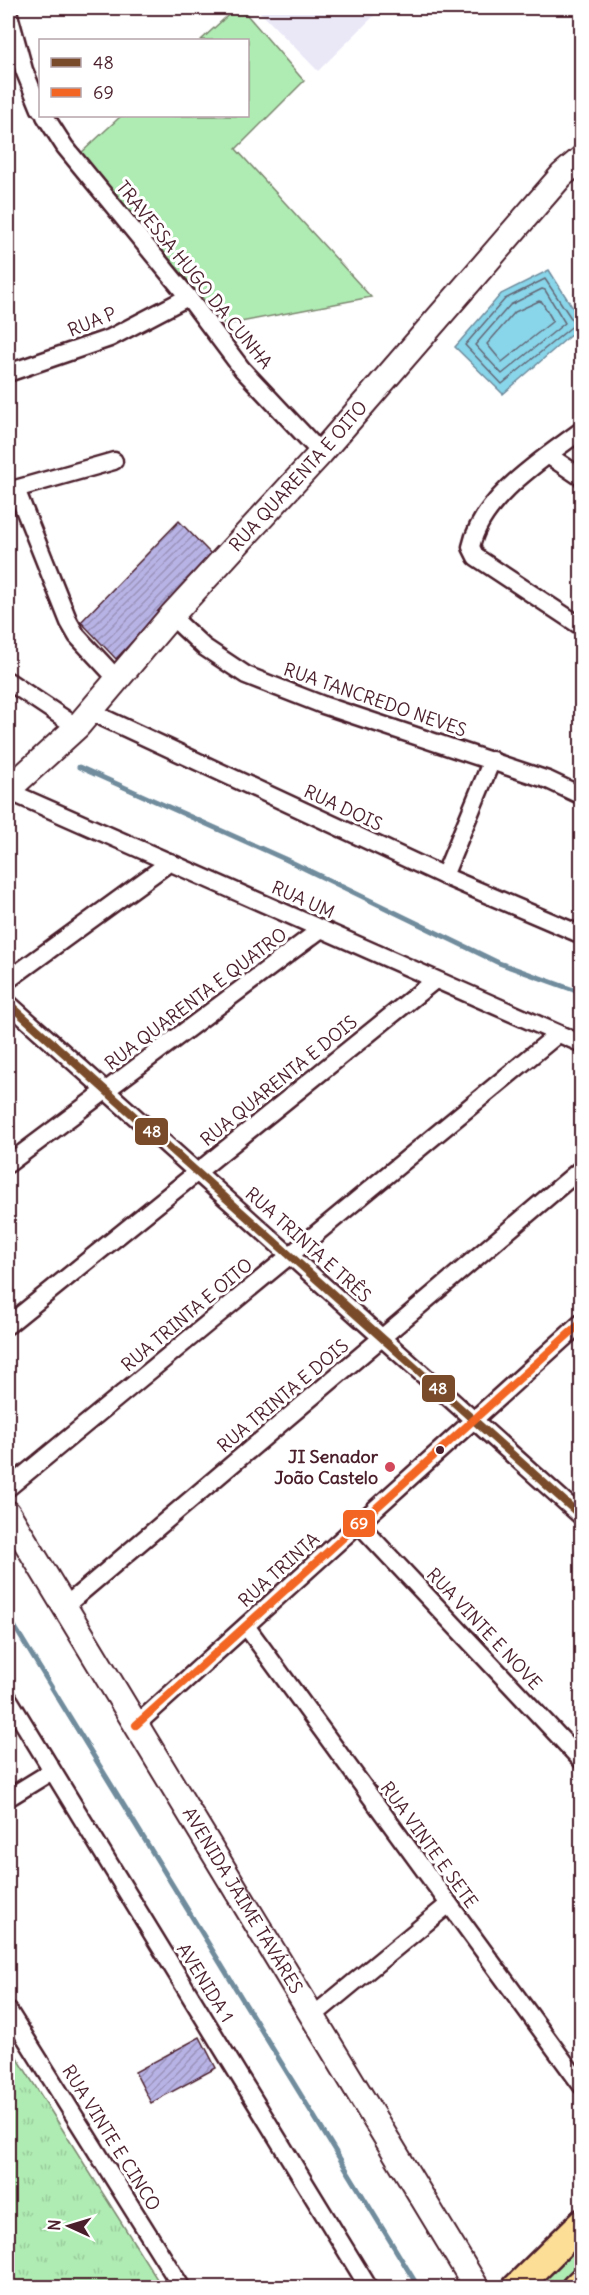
<svg xmlns="http://www.w3.org/2000/svg" width="589" height="2295" font-family="Delius,sans-serif">
  <style>
    .built { fill: #eae8f7 }
    .grass { fill: #afecb3; stroke: #7c866f; stroke-width: 1.5 }
    .park { fill: url(#park-tufts); stroke: #7c866f; stroke-width: 1.5 }
    .water { fill: #89d5e9; stroke: #708c9d; stroke-width: 1.5 }
    .lines { fill: none; stroke-linecap: round; stroke-linejoin: round }
    .shore { stroke: #636877; stroke-width: 1.5 }
    .stream { stroke: #708c9d; stroke-width: 5 }
    .building { fill: url(#building-hatch); stroke: #4a1f2b; stroke-width: 1.5 }
    .street-casing { stroke: #4a1f2b; stroke-width: 21 }
    .secondary-casing { stroke: #4a1f2b; stroke-width: 28 }
    .primary-casing { stroke: #4a1f2b; stroke-width: 32 }
    .street { stroke: #fff; stroke-width: 16 }
    .secondary { stroke: #fff; stroke-width: 24 }
    .primary { stroke: #fdde96; stroke-width: 27 }
    .bus-1-casing { stroke: #fff; stroke-width: 12 }
    .bus-2-casing { stroke: #fff; stroke-width: 12 }
    .bus-1 { stroke: #7a4b2a; stroke-width: 8 }
    .bus-2 { stroke: #f26522; stroke-width: 8 }
    .bus-dot { fill: #4a1f2b; stroke: #fff; stroke-width: 2 }
    .poi-dot { fill: #d1495b; stroke: #fff; stroke-width: 2 }
    .labels { text-anchor: middle; stroke-width: 6; stroke-linejoin: round; paint-order: stroke }
    .street-label { font-size: 18px; fill: #4a1f2b; stroke: #fff }
    .poi-label { font-size: 18px; font-weight: bold; fill: #4a1f2b; stroke: #fff; text-anchor: end }
    .line-badge { stroke: #fff; stroke-width: 2 }
    .badge-label { font-size: 16px; text-anchor: middle; font-weight: bold; fill: #fff }
  </style>
  <defs>
    <pattern id="park-tufts" width="24" height="20" patternUnits="userSpaceOnUse" patternTransform="scale(1.5)"><rect width="24" height="20" fill="#afecb3"/><path d="M3 7l-1-3M5 7V3M7 7l1-3M15 17l-1-3M17 17v-4M19 17l1-3" fill="none" stroke="#98ca9a"/></pattern>
    <pattern id="building-hatch" width="6" height="6" patternUnits="userSpaceOnUse" patternTransform="scale(1.5)"><rect width="6" height="6" fill="#b8b3e5"/><path d="M-1 1l2-2M0 6l6-6M5 7l2-2" fill="none" stroke="#9891ba"/></pattern>
  </defs>
  <rect width="100%" height="100%" fill="#fff"/>
  <filter id="ink" filterUnits="userSpaceOnUse"><feTurbulence type="fractalNoise" baseFrequency=".0167" numOctaves="2"/><feDisplacementMap in="SourceGraphic" scale="12" xChannelSelector="R" yChannelSelector="G"/><feConvolveMatrix kernelMatrix="1 2 1 2 8 2 1 2 1" color-interpolation-filters="sRGB"/></filter>
  <g filter="url(#ink)">
    <polygon class="built" points="256,8 382,8 318,71"/>
    <g class="grass">
      <polygon points="236,8 241,8 304,81 236,149 371,297 225,325 81,153 121,116 248,116 248,40 201,40"/>
      <polygon points="581,2239 581,2261 555,2287 533,2288"/>
    </g>
    <polygon class="park" points="8,2043 162,2287 8,2287"/>
    <polygon class="water" points="549,270 581,321 581,326 503,394 455,347 501,294"/>
    <g class="lines">
      <g class="shore">
        <polygon points="545,279 575,324 502,384 465,345 505,299"/>
        <polygon points="542,289 545,290 565,323 502,374 475,345 510,305"/>
        <polygon points="539,301 542,302 553,321 502,362 487,344 515,312"/>
      </g>
      <g class="stream">
        <polyline points="79,767 287,860 499,963 582,993"/>
        <polyline points="8,1616 419,2288"/>
      </g>
    </g>
    <g class="building">
      <polygon points="179,521 213,556 116,659 81,622"/>
      <polygon points="200,2037 216,2068 151,2103 135,2072"/>
    </g>
    <g class="lines">
      <g class="street-casing">
        <g id="street">
          <polyline points="8,11 24,70 40,109"/>
          <polyline points="45,116 65,147 188,297 242,369 321,453"/>
          <polyline points="8,373 110,338 188,297"/>
          <path d="M 582,430 C 543,459 481,498 471,547 L 476,557 L 582,627"/>
          <polyline points="548,455 582,478"/>
          <polyline points="16,489 69,622 77,636 117,679"/>
          <polyline points="8,491 114,461"/>
          <polyline points="171,616 204,647 246,675 323,705 548,780 582,796"/>
          <polyline points="8,681 77,727"/>
          <polyline points="91,712 444,876 582,935"/>
          <polyline points="8,791 582,1044"/>
          <polyline points="444,876 492,760"/>
          <polyline points="8,980 170,862"/>
          <polyline points="8,1003 582,1517"/>
          <polyline points="8,1164 321,929"/>
          <polyline points="8,1325 435,980"/>
          <polyline points="8,1488 558,1034"/>
          <polyline points="359,1524 582,1761"/>
          <polyline points="64,1607 582,1168"/>
          <polyline points="246,1626 582,2086"/>
          <polyline points="8,1698 369,2288"/>
          <polyline points="136,1725 582,1322"/>
          <polyline points="8,1798 52,1771"/>
          <polyline points="8,2010 182,2288"/>
          <polyline points="313,2016 449,1904"/>
        </g>
      </g>
      <g class="secondary-casing">
        <g id="secondary">
          <path id="s1" d="M 8,790 L 77,727 L 171,616 L 321,453 L 562,175 L 582,158"/>
          <path id="s2" d="M 8,1513 L 477,2288"/>
        </g>
      </g>
      <g class="primary-casing">
        <g id="primary">
          <polyline points="516,2288 582,2223"/>
          <polyline points="575,2288 582,2281"/>
        </g>
      </g>
      <use href="#street" class="street"/>
      <use href="#secondary" class="secondary"/>
      <use href="#primary" class="primary"/>
      <g class="bus-1-casing">
        <polyline id="bus-1" points="8,1003 582,1517"/>
      </g>
      <g class="bus-2-casing">
        <polyline id="bus-2" points="136,1725 582,1322"/>
      </g>
      <use href="#bus-1" class="bus-1"/>
      <use href="#bus-2" class="bus-2"/>
    </g>
  </g>
  <circle class="bus-dot" cx="440" cy="1450" r="5"/>
  <circle class="poi-dot" cx="390" cy="1467" r="6"/>
  <g class="labels">
    <g class="street-label">
      <text transform="translate(194 275) rotate(51)" y="6">TRAVESSA HUGO DA CUNHA</text>
      <text transform="translate(92 322) rotate(-22)" y="6">RUA P</text>
      <text dy="6" stroke="none"><textPath href="#s1" startOffset="428">RUA QUARENTA E OITO</textPath></text>
      <text transform="translate(375 700) rotate(19)" y="6">RUA TANCREDO NEVES</text>
      <text transform="translate(343 808) rotate(25)" y="6">RUA DOIS</text>
      <text transform="translate(303 900) rotate(24)" y="6">RUA UM</text>
      <text transform="translate(196 999) rotate(-37)" y="6">RUA QUARENTA E QUATRO</text>
      <text transform="translate(279 1081) rotate(-39)" y="6">RUA QUARENTA E DOIS</text>
      <text transform="translate(308 1245) rotate(42)" y="6">RUA TRINTA E TRÊS</text>
      <text transform="translate(187 1315) rotate(-40)" y="6">RUA TRINTA E OITO</text>
      <text transform="translate(283 1396) rotate(-40)" y="6">RUA TRINTA E DOIS</text>
      <text transform="translate(279 1570) rotate(-42)" y="6">RUA TRINTA</text>
      <text transform="translate(484 1629) rotate(47)" y="6">RUA VINTE E NOVE</text>
      <text transform="translate(429 1845) rotate(54)" y="6">RUA VINTE E SETE</text>
      <text dy="6" stroke="none"><textPath href="#s2" startOffset="453">AVENIDA JAIME TAVÁRES</textPath></text>
      <text transform="translate(205 1983) rotate(58)" y="6">AVENIDA 1</text>
      <text transform="translate(111 2138) rotate(58)" y="6">RUA VINTE E CINCO</text>
    </g>
    <g class="poi-label">
      <text x="378" y="1463">JI Senador<tspan x="378" dy="21">João Castelo</tspan></text>
    </g>
  </g>
  <g class="line-badge">
    <rect x="134" y="1117" width="35" height="29" rx="6" fill="#7a4b2a"/>
    <rect x="421" y="1374" width="35" height="29" rx="6" fill="#7a4b2a"/>
    <rect x="342" y="1509" width="34" height="29" rx="6" fill="#f26522"/>
  </g>
  <g class="badge-label">
    <text x="152" y="1137">48</text>
    <text x="438" y="1394">48</text>
    <text x="359" y="1529">69</text>
  </g>
  <rect width="589" height="2295" fill="none" stroke="#fff" stroke-width="30"/>
  <rect x="15" y="15" width="559" height="2265" fill="none" stroke="#4a1f2b" stroke-width="2" filter="url(#ink)"/>
  <rect x="39" y="39" width="210" height="78" fill="#ffffff" stroke="#b7a5aa" stroke-width="1.5"/>
  <rect x="51" y="58" width="30" height="9" fill="#7a4b2a" stroke="#b7a5aa" stroke-width="1.5"/>
  <text x="93" y="69" font-size="18" fill="#4a1f2b">48</text>
  <rect x="51" y="88" width="30" height="9" fill="#f26522" stroke="#b7a5aa" stroke-width="1.5"/>
  <text x="93" y="99" font-size="18" fill="#4a1f2b">69</text>
  <g transform="translate(69 2226) rotate(274)" stroke="#ffffff" stroke-width="4.5" paint-order="stroke">
  <path d="M0-4.5L10 22L0 15L-10 22Z" fill="#4a1f2b"/>
  <text y="-9" font-size="16" font-weight="bold" text-anchor="middle" fill="#4a1f2b">N</text>
  </g>
</svg>
